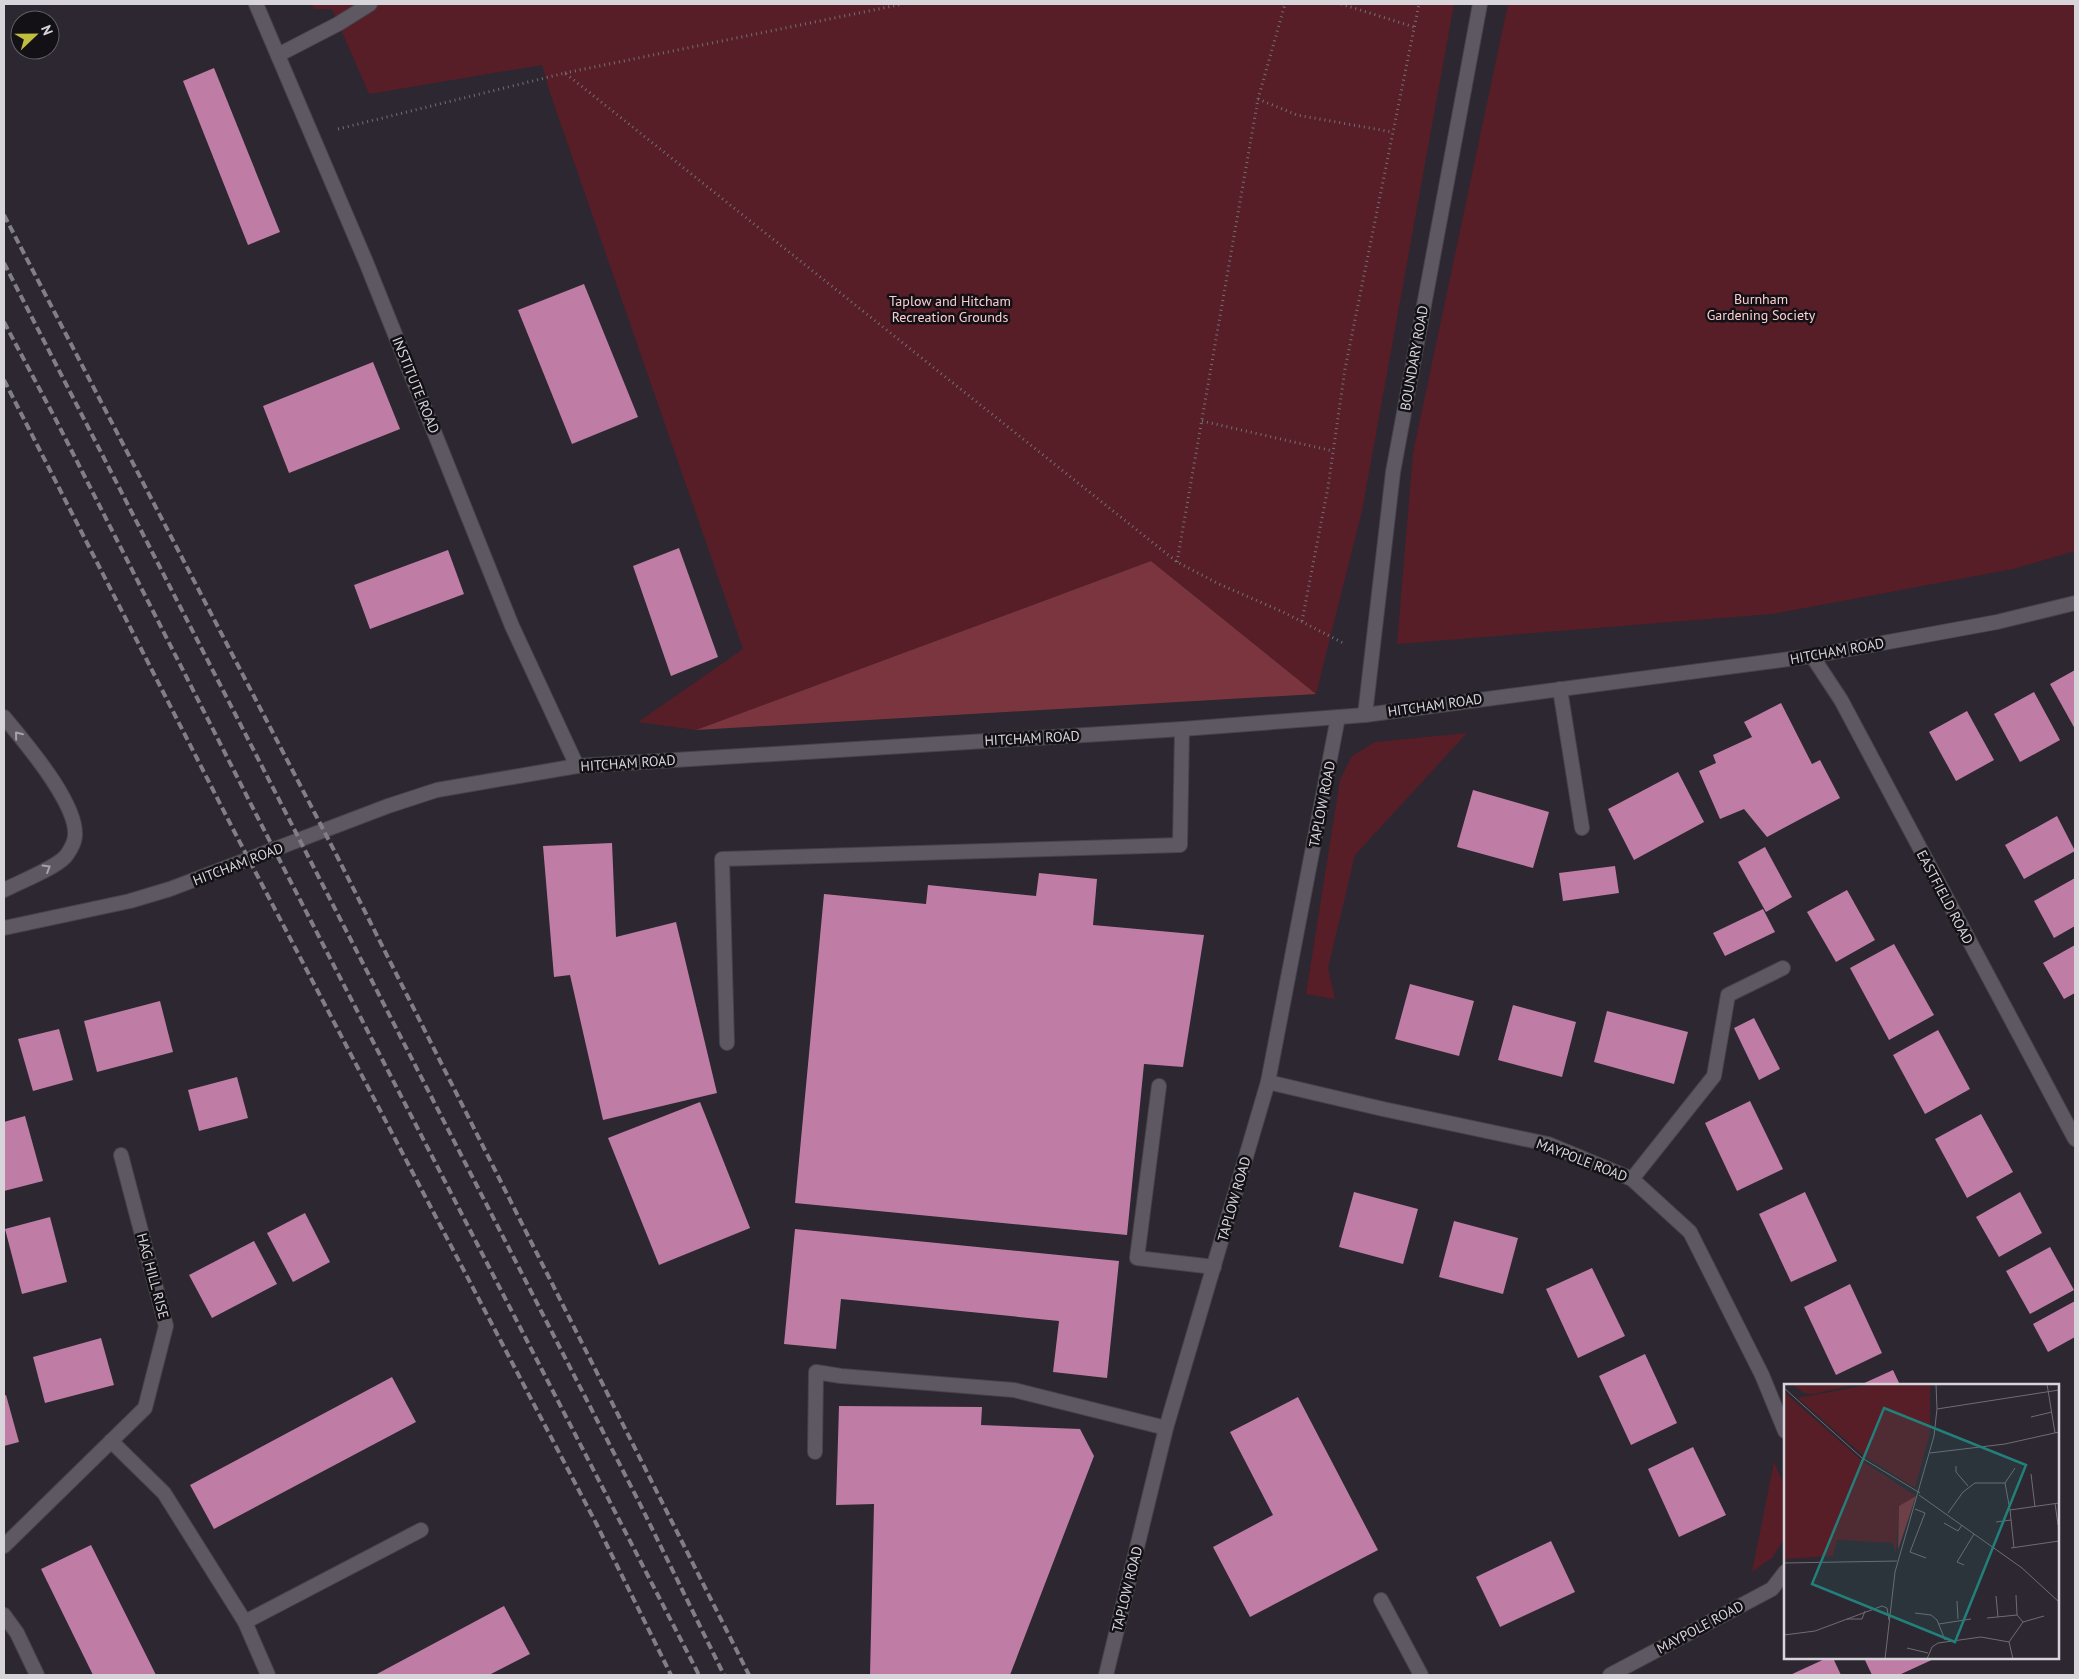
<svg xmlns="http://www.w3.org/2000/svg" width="2079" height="1679" font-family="'PT Sans',sans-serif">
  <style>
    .green { fill: #571e27 }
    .forest { fill: #7b353f }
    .building { fill: #bf7da6 }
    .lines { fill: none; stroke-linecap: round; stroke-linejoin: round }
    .service-casing { stroke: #47434a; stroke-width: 16 }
    .minor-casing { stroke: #47434a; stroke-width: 16 }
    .path { stroke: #736f77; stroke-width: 3; stroke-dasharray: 1 4; stroke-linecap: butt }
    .service { stroke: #5e5863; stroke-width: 14 }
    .minor { stroke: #5e5863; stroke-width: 14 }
    .rail { stroke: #827e85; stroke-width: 4; stroke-dasharray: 8 4; stroke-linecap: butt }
    .oneway { stroke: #a7a2aa }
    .labels { text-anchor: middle; stroke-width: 5; stroke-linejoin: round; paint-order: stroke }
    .park-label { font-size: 14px; fill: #facdd0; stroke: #131115 }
    .street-label { font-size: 14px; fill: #d7d4da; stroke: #131115 }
    .inset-road { fill: none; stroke: #706c74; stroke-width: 1 }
    .view { fill: #237f79; fill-opacity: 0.15; stroke: #237f79; stroke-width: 2.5 }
    .inset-edge { fill: none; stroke: #d7d4da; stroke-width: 2.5 }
  </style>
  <rect width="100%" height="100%" fill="#2c2730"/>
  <g class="green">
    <polygon points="311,4 1454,4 1362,511 1316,694 1151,561 696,730 638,722 743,649 550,93 542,65 369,94 332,9 314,9"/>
    <polygon points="1508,4 2075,4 2075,551 2013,569 1772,614 1397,644 1413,453"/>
    <polygon points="1467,733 1355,855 1328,968 1335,999 1306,994 1340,780 1352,756 1375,742"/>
    <polygon points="1774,1462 1785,1487 1785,1537 1773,1557 1752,1572"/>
  </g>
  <polygon class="forest" points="1151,561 1316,694 696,730"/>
  <g class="building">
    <polygon points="214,68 280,232 248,245 183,81"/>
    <polygon points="584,284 638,417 572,444 518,310"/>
    <polygon points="373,362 400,429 289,473 263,406"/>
    <polygon points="679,548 718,657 671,676 633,566"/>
    <polygon points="448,550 464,594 370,629 354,585"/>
    <polygon points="2075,670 2075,729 2050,684"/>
    <polygon points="2034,692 2060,740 2020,762 1994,714"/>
    <polygon points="1781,703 1812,764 1820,760 1840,798 1767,837 1744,809 1720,819 1699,771 1716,763 1713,755 1752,737 1744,722"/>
    <polygon points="1967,711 1994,760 1956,781 1929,732"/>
    <polygon points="1678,772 1704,822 1634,860 1608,809"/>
    <polygon points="1473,790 1549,812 1533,868 1457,847"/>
    <polygon points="2057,816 2075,851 2024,879 2005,845"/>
    <polygon points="612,843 616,937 676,922 717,1093 603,1120 570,975 554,977 543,846"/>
    <polygon points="1765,847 1792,897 1766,912 1738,862"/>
    <polygon points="1615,866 1619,893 1563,901 1559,873"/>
    <polygon points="1039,873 1097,879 1093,925 1204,935 1183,1067 1144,1064 1127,1235 795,1203 824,894 926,904 928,885 1036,896"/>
    <polygon points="2075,878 2075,926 2054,938 2034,901"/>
    <polygon points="1847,890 1875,940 1836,962 1807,912"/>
    <polygon points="1763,909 1775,932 1725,956 1713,933"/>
    <polygon points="1894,944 1934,1015 1889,1040 1850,968"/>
    <polygon points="2075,945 2075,993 2064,999 2043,963"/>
    <polygon points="1410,984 1474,1001 1459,1056 1395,1039"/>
    <polygon points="160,1001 173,1052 97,1072 84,1021"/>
    <polygon points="1513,1005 1576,1022 1562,1077 1498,1060"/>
    <polygon points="1607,1011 1688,1032 1674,1084 1594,1062"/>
    <polygon points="1754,1018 1780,1069 1759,1080 1734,1028"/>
    <polygon points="59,1029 73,1080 33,1091 18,1039"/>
    <polygon points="1938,1030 1970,1089 1925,1114 1893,1055"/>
    <polygon points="237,1077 248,1118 199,1131 188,1090"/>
    <polygon points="1750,1101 1783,1169 1737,1191 1705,1123"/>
    <polygon points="700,1102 750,1228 659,1265 608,1138"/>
    <polygon points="1981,1114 2013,1172 1967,1198 1935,1139"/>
    <polygon points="25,1116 43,1181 4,1191 4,1122"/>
    <polygon points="1354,1192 1418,1209 1403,1264 1339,1247"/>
    <polygon points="1805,1192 1837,1261 1791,1282 1759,1214"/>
    <polygon points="2020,1192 2042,1233 1999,1257 1976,1217"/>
    <polygon points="305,1213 330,1262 293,1282 267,1233"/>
    <polygon points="50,1217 67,1282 22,1294 5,1229"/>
    <polygon points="1454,1221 1518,1238 1503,1294 1439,1277"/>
    <polygon points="795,1229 1119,1261 1107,1378 1053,1372 1059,1321 841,1299 836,1349 784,1344"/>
    <polygon points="254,1241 277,1284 212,1318 189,1275"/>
    <polygon points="2050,1247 2074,1290 2030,1314 2006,1271"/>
    <polygon points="1592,1268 1625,1336 1578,1358 1546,1289"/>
    <polygon points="1850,1284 1882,1353 1836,1375 1804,1307"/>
    <polygon points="2075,1301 2075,1337 2048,1352 2033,1324"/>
    <polygon points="101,1338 114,1385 45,1403 33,1357"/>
    <polygon points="1645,1354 1677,1423 1631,1445 1599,1376"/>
    <polygon points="1893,1370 1900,1385 1860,1385"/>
    <polygon points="392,1377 416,1422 214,1529 190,1485"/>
    <polygon points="6,1395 19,1442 4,1446 4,1396"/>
    <polygon points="1298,1397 1378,1550 1250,1617 1213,1547 1273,1515 1230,1432"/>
    <polygon points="839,1406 982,1407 981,1425 1080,1429 1094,1456 1010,1675 870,1675 874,1504 836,1505"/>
    <polygon points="1693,1447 1726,1515 1679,1537 1648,1469"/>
    <polygon points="1551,1541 1575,1592 1500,1627 1476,1577"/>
    <polygon points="91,1545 156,1675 93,1675 41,1569"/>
    <polygon points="504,1606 530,1654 489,1675 375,1675"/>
    <polygon points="1827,1658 1833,1658 1841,1675 1790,1675"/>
    <polygon points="1864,1658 1936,1658 1899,1675 1872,1675"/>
  </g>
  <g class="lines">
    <g class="service-casing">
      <g id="service">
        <polyline points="278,55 338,24 370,4"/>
        <polyline points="1560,689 1582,828"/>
        <path d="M 4,717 C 23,740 84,810 74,841 C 73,845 68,854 65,857 C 55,868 18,883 4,890"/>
        <polyline points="727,1043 722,859 1180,845 1182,729"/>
        <polyline points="1159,1086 1137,1258 1214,1267"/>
        <polyline points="1632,1179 1714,1076 1728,995 1783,968"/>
        <polyline points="815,1452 816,1372 841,1376 1014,1390 1166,1428"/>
        <polyline points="1381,1600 1421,1675"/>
      </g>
    </g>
    <g class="minor-casing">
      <g id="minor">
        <polyline points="256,4 366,262 512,626 577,766"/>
        <polyline points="1812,656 1841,700 2075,1139"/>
        <polyline points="1365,715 1393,472 1480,4"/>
        <polyline points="4,928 130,901 170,889 388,806 437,790 577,766 1182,729 1365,715 1812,656 1997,622 2075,603"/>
        <polyline points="1268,1082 1383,1109 1548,1144 1632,1179 1690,1232 1762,1375 1785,1431"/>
        <polyline points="111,1441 164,1493 245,1622 268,1675"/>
        <polyline points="4,1546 145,1408 166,1326 121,1155"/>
        <polyline points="4,1615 17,1633 37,1675"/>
        <polyline points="245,1622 421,1530"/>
        <polyline points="1106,1675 1166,1428 1268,1082 1338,717"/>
        <polyline points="1610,1675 1772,1589 1785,1572"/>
      </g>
    </g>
    <g class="path">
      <polyline points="1341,4 1414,27"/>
      <polyline points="565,73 903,4"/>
      <polyline points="1258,99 1297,115 1392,132"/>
      <polyline points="338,129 565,73 1177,562 1219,584 1283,612 1345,644"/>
      <polyline points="1202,421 1333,451"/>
      <polyline points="1177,562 1258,99 1285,4"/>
      <polyline points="1302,621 1328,487 1345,369 1419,4"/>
    </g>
    <use href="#service" class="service"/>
    <use href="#minor" class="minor"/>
    <g class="rail">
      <polyline points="4,215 338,858 749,1675"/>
      <polyline points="4,263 639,1502 724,1675"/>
      <polyline points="4,322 56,420 260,822 699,1675"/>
      <polyline points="4,380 234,831 597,1525 671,1675"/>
    </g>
  </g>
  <defs><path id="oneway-chevron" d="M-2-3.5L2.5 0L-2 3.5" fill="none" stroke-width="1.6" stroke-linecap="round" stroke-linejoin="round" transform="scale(1.25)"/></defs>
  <g class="oneway">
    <use href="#oneway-chevron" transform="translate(18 735) rotate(-129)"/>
    <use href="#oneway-chevron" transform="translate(47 868) rotate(-31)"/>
  </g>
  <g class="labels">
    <g class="park-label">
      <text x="1761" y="304">Burnham<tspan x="1761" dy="16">Gardening Society</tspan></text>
      <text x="950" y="306">Taplow and Hitcham<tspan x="950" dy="16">Recreation Grounds</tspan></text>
    </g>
    <g class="street-label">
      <text transform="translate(1414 358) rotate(-80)" y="5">BOUNDARY ROAD</text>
      <text transform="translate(416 385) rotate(68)" y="5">INSTITUTE ROAD</text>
      <text transform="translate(1837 651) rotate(-10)" y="5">HITCHAM ROAD</text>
      <text transform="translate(1435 705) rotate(-8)" y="5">HITCHAM ROAD</text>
      <text transform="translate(1032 738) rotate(-3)" y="5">HITCHAM ROAD</text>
      <text transform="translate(628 763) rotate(-4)" y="5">HITCHAM ROAD</text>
      <text transform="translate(1322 804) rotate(-79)" y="5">TAPLOW ROAD</text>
      <text transform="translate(238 864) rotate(-21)" y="5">HITCHAM ROAD</text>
      <text transform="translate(1945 897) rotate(62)" y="5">EASTFIELD ROAD</text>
      <text transform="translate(1582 1160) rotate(21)" y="5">MAYPOLE ROAD</text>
      <text transform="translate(1234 1199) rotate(-74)" y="5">TAPLOW ROAD</text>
      <text transform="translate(153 1276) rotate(75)" y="5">HAG HILL RISE</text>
      <text transform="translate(1127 1589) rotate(-76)" y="5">TAPLOW ROAD</text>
      <text transform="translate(1700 1627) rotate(-28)" y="5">MAYPOLE ROAD</text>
    </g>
  </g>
  <g transform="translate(1784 1384)">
    <rect width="275" height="275" fill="#2c2730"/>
    <path d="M 8,0 L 74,0 L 29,10 L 20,9 ZM 88,0 L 146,0 L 146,49 L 131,104 L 80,72 L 14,14 ZM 0,8 L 77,76 L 132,112 L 115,122 L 112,171 L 109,159 L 53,156 L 49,172 L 0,175 Z" fill="#571e27"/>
    <path d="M 132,112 L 114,166 L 115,122 Z" fill="#7b353f"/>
    <path class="inset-road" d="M 263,0 L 271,49M 0,4 L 78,74 L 136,109M 153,25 L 275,6M 247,33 L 268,28M 146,69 L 221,60 L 275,48M 172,82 L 172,88 L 184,102M 247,90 L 251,123M 221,99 L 231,84M 135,111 L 238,184 L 275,218M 271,119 L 274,141M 131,125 L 141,129 L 126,168 L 142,174M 226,126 L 230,164M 164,129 L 179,108 L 191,99 L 221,99 L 226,126 L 275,119M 212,138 L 227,136M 160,139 L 174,147 L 178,141M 227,164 L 275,157M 0,179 L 113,177M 180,181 L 173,178 L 190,150M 232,211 L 233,231 L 239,238M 212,212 L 214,233M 173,217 L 174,235M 131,229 L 147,231 L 153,236 L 161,256M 203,234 L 233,231M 63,235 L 78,235 L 81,227M 155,240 L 187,235M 0,251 L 31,247 L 98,222 L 103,224 L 105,236M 225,258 L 239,238 L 260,232M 123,264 L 144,269M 101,275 L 111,188 L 150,52 L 153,25 L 152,0M 143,275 L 148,263 L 154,259 L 197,253 L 225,258 L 229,275"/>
    <path class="view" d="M 100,24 L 242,81 L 171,258 L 28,200 Z"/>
    <rect width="275" height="275" class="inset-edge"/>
  </g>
  <rect width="2079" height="1679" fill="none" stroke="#d7d4da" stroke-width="10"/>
  <g transform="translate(35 35) rotate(68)"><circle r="24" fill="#131115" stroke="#615f64"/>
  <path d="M0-4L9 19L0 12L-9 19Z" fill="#c0be40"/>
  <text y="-8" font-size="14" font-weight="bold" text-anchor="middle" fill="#d7d4da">N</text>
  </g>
</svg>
